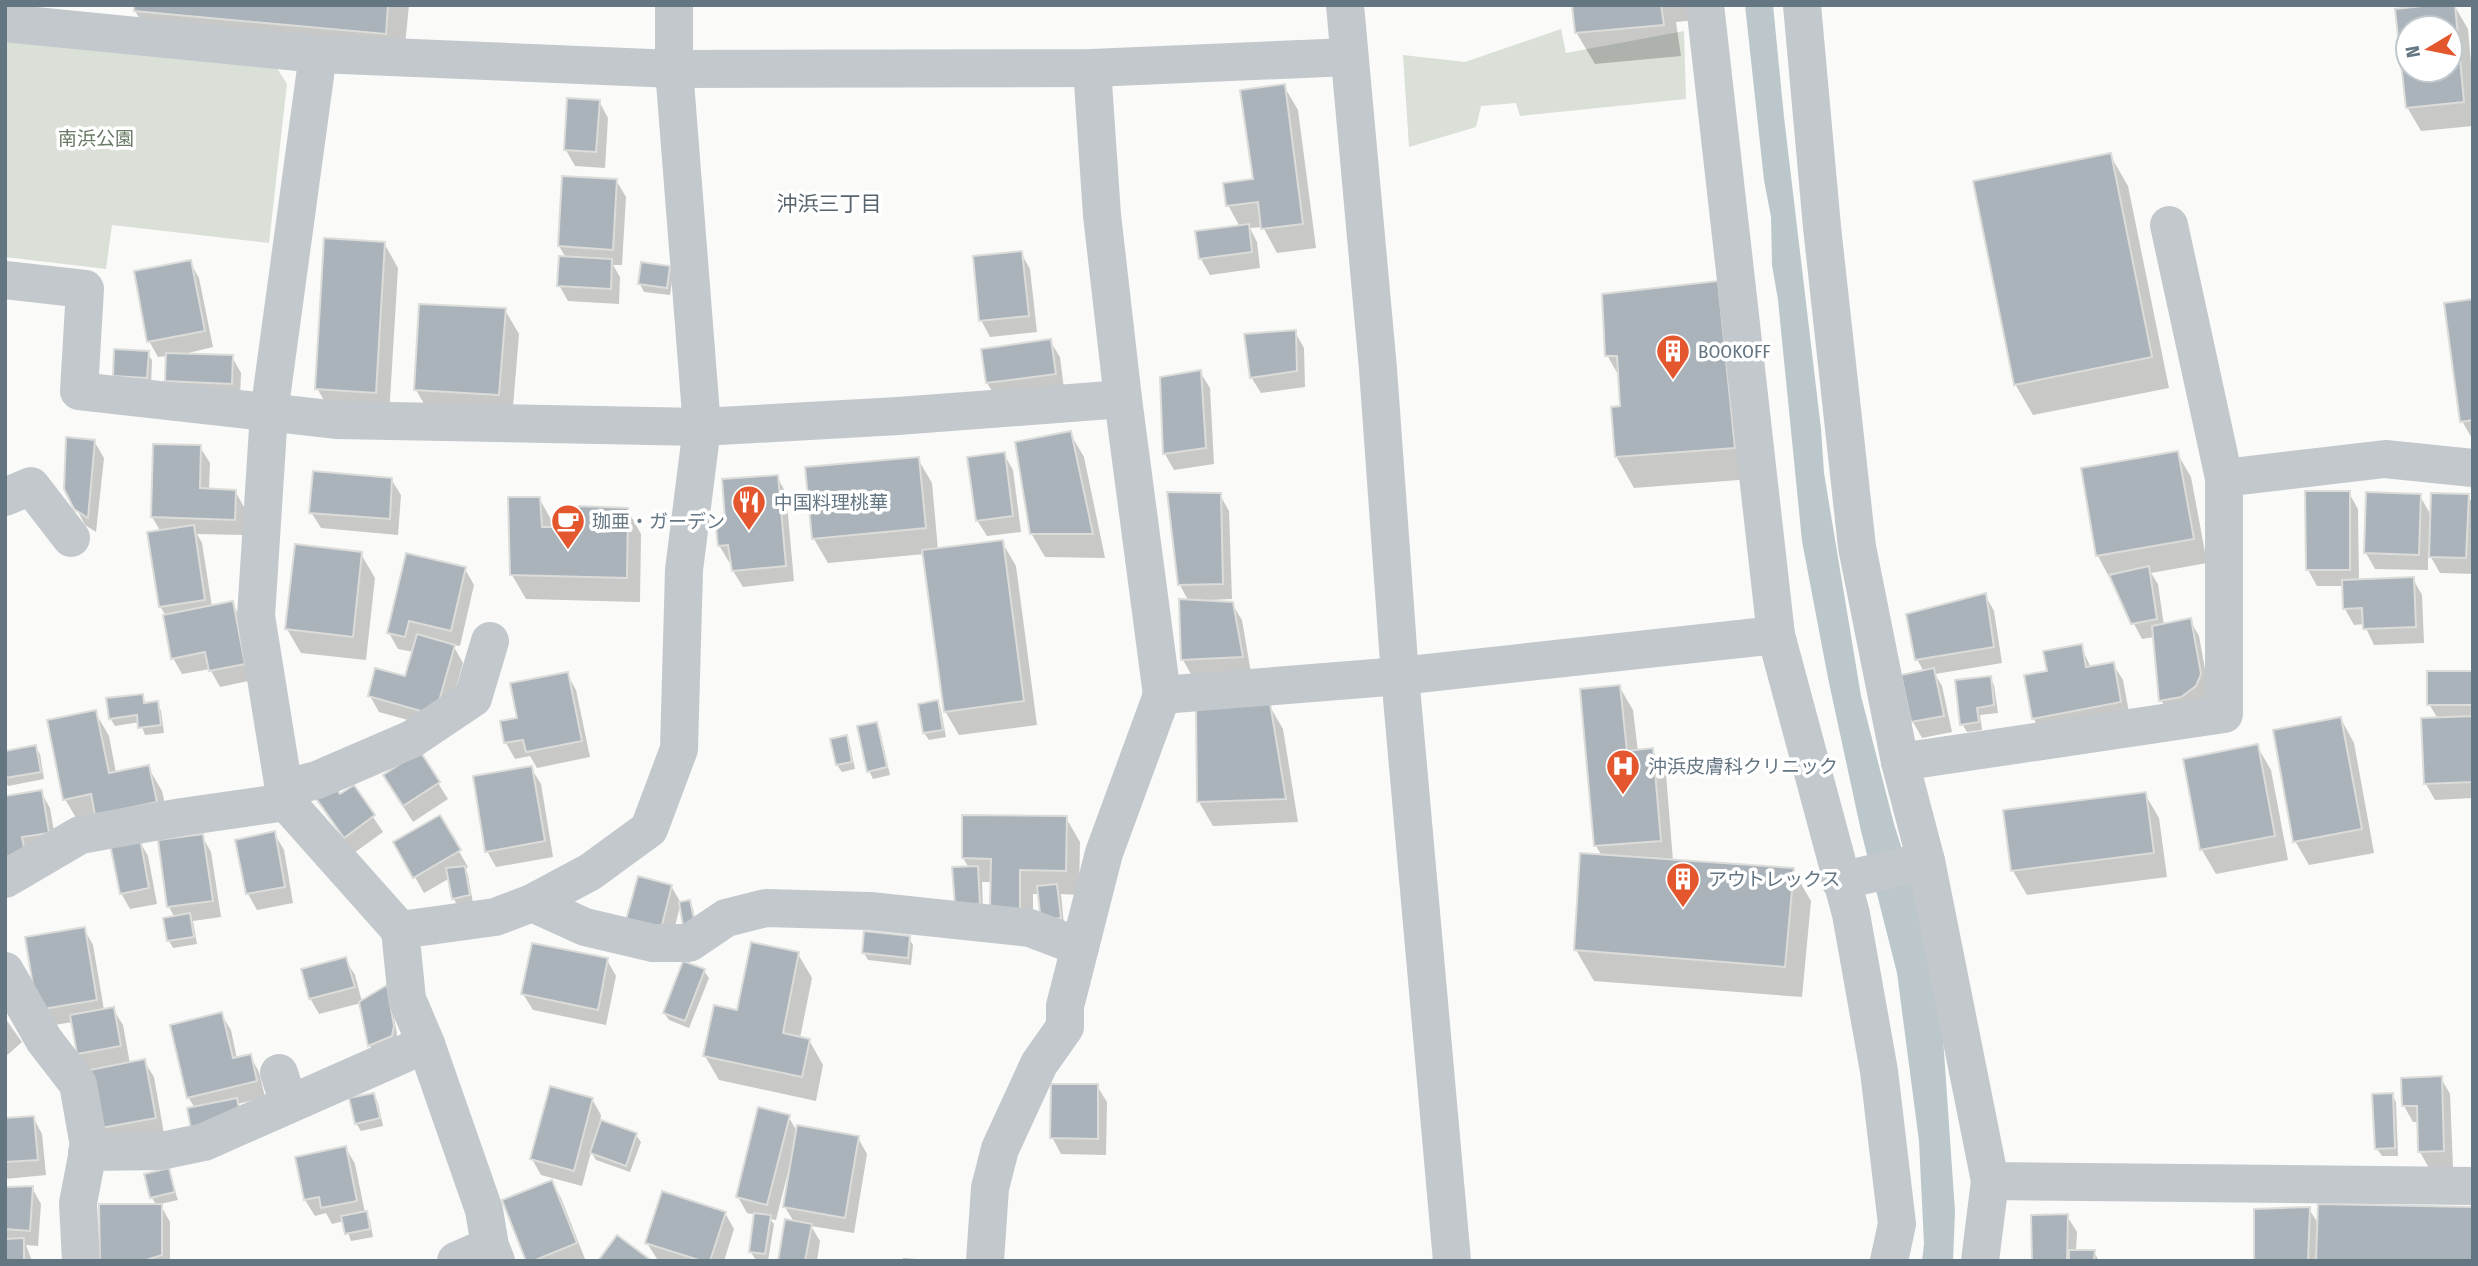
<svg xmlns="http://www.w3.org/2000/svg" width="2478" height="1266" font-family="'Fira Sans Condensed','Noto Sans JP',sans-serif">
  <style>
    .green { fill: #dadfd7 }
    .water { fill: #bbc7cb }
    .shadow { fill: #0003; fill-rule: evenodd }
    .building { fill: #aab3b9; stroke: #dcdcda; stroke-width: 2; fill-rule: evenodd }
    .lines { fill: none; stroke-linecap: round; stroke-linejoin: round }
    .minor { stroke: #c3c8cc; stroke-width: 38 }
    .labels { text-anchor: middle; stroke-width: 7; stroke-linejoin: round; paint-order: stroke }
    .park-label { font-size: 19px; fill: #687a64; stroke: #fff }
    .poi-label { font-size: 19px; fill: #657683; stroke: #fff; text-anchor: start }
    .neighbourhood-label { font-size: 21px; fill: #57646e; stroke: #fff }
  </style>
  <rect width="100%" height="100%" fill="#fafaf8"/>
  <g class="green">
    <polygon points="1561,29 1566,53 1684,31 1686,99 1520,116 1516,103 1481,106 1476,127 1409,147 1403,55 1465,62"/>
    <polygon points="5,37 277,68 287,84 269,243 112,225 106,269 5,257"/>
  </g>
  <polygon class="water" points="1745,5 1773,5 1784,117 1821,429 1824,473 1861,696 1894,824 1917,897 1943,1037 1955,1212 1953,1261 1922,1261 1924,1244 1919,1141 1897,973 1861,831 1828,678 1802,541 1778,300 1772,265 1771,217 1764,180"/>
  <g class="shadow">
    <polygon points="136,5 409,5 403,65 154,42 135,11"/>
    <polygon points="1574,5 1695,5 1696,20 1676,22 1681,56 1595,64 1576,32"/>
    <path d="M 2454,5 L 2468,29 L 2473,86 L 2473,126 L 2421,131 L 2407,107 L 2397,10 ZM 2408,28 L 2450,28 L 2450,70 L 2408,70 Z"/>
    <polygon points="1284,86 1298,110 1316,248 1277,253 1263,227 1250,228 1257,242 1260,268 1210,275 1201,259 1240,227 1228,205 1254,181"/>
    <polygon points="599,101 608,118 605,168 575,166 566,150"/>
    <polygon points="2110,155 2128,186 2169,388 2033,415 2015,384"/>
    <polygon points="616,180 626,197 622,265 613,265 620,277 619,304 568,301 559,285 566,258 559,246"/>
    <polygon points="384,243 398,268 389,416 331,413 317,388"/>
    <polygon points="1021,253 1030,269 1037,332 990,337 981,320"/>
    <polygon points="190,262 199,278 213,347 180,355 232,357 241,373 240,399 176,397 166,381 167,356 158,357 149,341"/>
    <polygon points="669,267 673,275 670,295 644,292 640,284"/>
    <polygon points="1717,283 1752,479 1634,488 1616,456 1622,408 1620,378 1607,355"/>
    <polygon points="2473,300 2473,440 2462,421"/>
    <polygon points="505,310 519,334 512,419 430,414 416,390"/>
    <polygon points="1295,332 1304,348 1305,387 1261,393 1251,377"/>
    <polygon points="1050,341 1060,357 1064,389 997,399 987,383 983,351"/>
    <polygon points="147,353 152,360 151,385 115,375"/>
    <polygon points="1200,372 1210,388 1214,464 1174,470 1165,454 1162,379"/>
    <polygon points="1070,433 1084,457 1105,558 1045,557 1031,533"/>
    <polygon points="94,441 104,458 96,532 85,525 76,508"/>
    <polygon points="200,447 210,463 209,490 235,491 244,507 244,535 197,534 202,543 212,607 232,603 241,619 253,680 220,687 210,669 182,674 173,658 166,616 160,606 161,532 152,517"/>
    <polygon points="2177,453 2191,477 2207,563 2151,573 2158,584 2164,626 2190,620 2199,636 2209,691 2205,703 2170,716 2161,700 2155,637 2142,639 2098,556 2083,469"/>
    <polygon points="1004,454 1013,470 1021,532 987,536 977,520"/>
    <polygon points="918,459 932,483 938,550 1002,542 1016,566 1037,725 959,735 945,711 925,554 828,563 814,539"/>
    <polygon points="777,477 786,493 794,581 743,587 733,571 732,561 729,562 719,545 726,519"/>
    <polygon points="391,479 401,495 398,535 321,528 311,512"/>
    <polygon points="2349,493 2358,509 2359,581 2413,579 2422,595 2424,643 2374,645 2364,624 2354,625 2345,609 2344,586 2317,586 2308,570"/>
    <polygon points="1220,495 1229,511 1232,599 1209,600 1209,603 1232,604 1242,620 1251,673 1192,676 1183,660 1189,602 1180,585"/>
    <polygon points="2420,496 2432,517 2468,496 2473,504 2473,574 2440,573 2428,552 2428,570 2375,569 2366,553"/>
    <polygon points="539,498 553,523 554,529 582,529 627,509 641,534 640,602 526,599 512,575"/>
    <polygon points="361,554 375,578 366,660 301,653 287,629"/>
    <polygon points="465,569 474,585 460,646 453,645 463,663 444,730 379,712 370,696 406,678 414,652 398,649 389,633"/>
    <polygon points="1985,595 1994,611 2002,663 1935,674 1942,686 1952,732 1922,738 1913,722 1903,676 1924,672 1917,659"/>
    <polygon points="2081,646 2091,668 2113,664 2123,680 2130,718 2043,734 2033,718 2049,672"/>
    <polygon points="2473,673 2473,798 2435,800 2426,784 2438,719 2429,704"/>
    <polygon points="567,674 576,690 590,757 537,768 530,756 515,759 506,743 502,722 519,719"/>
    <polygon points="1990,678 1994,685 1998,713 1980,715 1982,730 1967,732 1962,724"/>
    <polygon points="1619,686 1633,710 1638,752 1652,750 1666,774 1673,861 1793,870 1811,901 1802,997 1594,981 1576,950 1602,856 1596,846 1581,690"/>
    <polygon points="142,696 147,705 157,703 161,711 164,733 145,735 140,722 115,726 110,718"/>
    <polygon points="937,702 941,710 946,737 929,740 924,733"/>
    <polygon points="1269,705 1283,729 1298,822 1213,826 1199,802"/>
    <polygon points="95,712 109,736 116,773 148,767 162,791 170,826 79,823 65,799"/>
    <polygon points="2341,719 2354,743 2374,853 2309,865 2295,841"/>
    <polygon points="876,724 880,731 890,775 873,779 869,771"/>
    <polygon points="846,737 850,745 855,769 842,772 837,765"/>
    <polygon points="2257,746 2271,770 2288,860 2216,874 2202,850 2185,760"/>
    <polygon points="35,747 40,754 44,779 8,786 5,781 5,752"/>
    <polygon points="420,754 448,799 413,822 394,792"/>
    <polygon points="531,768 541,784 553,857 496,867 487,851"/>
    <polygon points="353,787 383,832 354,853 317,798 340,797"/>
    <polygon points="41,792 50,808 57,849 5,856"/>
    <polygon points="2145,794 2159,818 2167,877 2027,895 2013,871"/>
    <polygon points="439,817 468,867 465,869 468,875 473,903 458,906 453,898 450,878 424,893 395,842"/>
    <polygon points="1066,818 1080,842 1079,895 1061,894 1064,925 1047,928 1040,894 1033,894 1033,932 992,882 982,882 983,911 961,912 969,868 963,858"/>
    <polygon points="274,833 284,850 293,903 257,910 248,894"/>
    <polygon points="202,836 211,852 221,917 193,921 197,944 173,948 169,941 175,918 169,907"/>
    <polygon points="139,840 148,856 157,904 130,909 121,893"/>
    <polygon points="639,878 671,886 681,903 689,902 693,909 698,931 681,903 670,945"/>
    <polygon points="84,929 93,945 104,1010 113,1009 123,1025 130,1064 144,1061 154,1077 164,1134 112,1144 102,1128 91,1069 88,1069 78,1053 73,1022 48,1026 39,1010"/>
    <polygon points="909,938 913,945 911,965 868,960 864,953"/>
    <polygon points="798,954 812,978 800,1038 809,1040 823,1065 816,1101 719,1080 705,1056 738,1012"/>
    <polygon points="345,959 355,975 362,1002 390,995 397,1034 395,1044 374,1053 370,1046 361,1003 319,1014 310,998"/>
    <polygon points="607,960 616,976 606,1025 533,1010 523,994"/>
    <polygon points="704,971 709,978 689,1028 669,1020 664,1013"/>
    <polygon points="221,1014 231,1030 237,1059 250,1056 259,1072 265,1097 238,1104 240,1107 195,1108 188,1097"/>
    <polygon points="5,1018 22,1042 5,1057"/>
    <polygon points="2441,1078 2450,1094 2453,1167 2429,1168 2420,1152 2419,1122 2413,1122 2404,1106"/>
    <polygon points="1097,1086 1107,1102 1106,1155 1061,1154 1052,1137"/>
    <polygon points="2392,1094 2396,1102 2398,1156 2382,1156 2377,1149"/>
    <polygon points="374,1095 378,1103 383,1126 361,1131 356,1123"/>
    <polygon points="592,1099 601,1115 600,1122 636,1135 641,1142 630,1172 596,1160 591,1152 582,1186 541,1175 532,1159"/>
    <polygon points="788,1116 798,1133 858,1138 867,1154 854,1233 811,1226 820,1241 817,1261 780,1261 794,1222 785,1207 792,1169 789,1168 776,1220 770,1219 774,1224 768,1261 748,1261 756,1260 750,1251 756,1215 747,1213 738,1197"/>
    <polygon points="33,1117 42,1134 46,1175 5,1179 5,1119"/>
    <polygon points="346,1148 355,1164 365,1213 370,1220 373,1237 351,1241 344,1221 332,1224 326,1213 315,1216 305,1200"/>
    <polygon points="168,1170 178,1200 160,1204 170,1222 170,1261 102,1261 157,1206 152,1198 146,1176"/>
    <polygon points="552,1182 561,1198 585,1259 581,1261 528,1261"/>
    <polygon points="5,1188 32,1188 41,1204 38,1246 26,1245 32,1261 5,1261"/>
    <polygon points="2309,1209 2319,1225 2473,1261 2256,1261"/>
    <polygon points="725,1213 734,1229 724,1261 663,1261 657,1259 647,1243"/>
    <polygon points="2067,1216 2077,1232 2076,1252 2094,1252 2099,1261 2033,1261"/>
    <polygon points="903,1258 917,1259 918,1261 903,1261"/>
  </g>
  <g class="building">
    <polygon points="134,5 388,5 386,34 134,11"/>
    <polygon points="1572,5 1661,5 1664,25 1575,33"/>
    <path d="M 2432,5 L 2455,5 L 2464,102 L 2406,108 L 2395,9 ZM 2408,28 L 2450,28 L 2450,70 L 2408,70 Z"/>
    <polygon points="1285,84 1303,224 1261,229 1258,202 1226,206 1223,183 1253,179 1240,90"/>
    <polygon points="567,98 600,100 596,152 564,150"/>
    <polygon points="2111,153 2152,357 2014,385 1973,181"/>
    <polygon points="562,176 617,179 613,250 558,246"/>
    <polygon points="1249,224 1252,252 1199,259 1195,231"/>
    <polygon points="324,238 385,242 376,393 315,389"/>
    <polygon points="1022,251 1029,316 979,321 973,256"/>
    <polygon points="559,256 612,259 611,289 557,286"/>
    <polygon points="191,260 205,331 147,342 134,271"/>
    <polygon points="641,262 670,266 667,288 638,284"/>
    <polygon points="1718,281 1735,448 1615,457 1611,407 1620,406 1617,356 1605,356 1602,294"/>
    <polygon points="2473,299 2473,420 2460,422 2444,303"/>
    <polygon points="419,304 506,308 499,395 414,390"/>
    <polygon points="1296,330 1297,371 1250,378 1244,334"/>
    <polygon points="1051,339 1056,374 986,383 981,349"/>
    <polygon points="114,349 149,351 147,378 113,376"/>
    <polygon points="166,353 233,355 232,384 165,381"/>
    <polygon points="1201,370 1206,448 1163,454 1160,377"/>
    <polygon points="1071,431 1093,534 1030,534 1015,442"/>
    <polygon points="66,437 95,440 88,518 74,509 64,489"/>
    <polygon points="153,444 201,445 200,488 236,490 235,520 151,517"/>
    <polygon points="2178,451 2194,539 2096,556 2081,468"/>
    <polygon points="1005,452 1013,516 976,521 967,457"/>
    <polygon points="919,457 926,528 812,539 805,467"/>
    <polygon points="313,471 392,478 390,519 309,513"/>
    <polygon points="778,475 786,566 732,571 728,545 718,546 715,519 725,518 722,479"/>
    <polygon points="2305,491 2350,491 2350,570 2306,570"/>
    <polygon points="1167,492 1221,493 1223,584 1178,585"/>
    <polygon points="2366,492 2421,494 2419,555 2364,553"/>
    <polygon points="2431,493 2469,494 2466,558 2429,557"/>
    <polygon points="508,497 540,497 542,527 580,527 579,506 628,508 627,578 510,575"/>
    <polygon points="194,525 205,600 159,607 147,532"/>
    <polygon points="1003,540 1024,701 944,712 922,550"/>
    <polygon points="295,544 362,552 353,637 285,629"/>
    <polygon points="406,553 466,567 451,631 409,621 405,637 387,633"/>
    <polygon points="2149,566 2157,619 2131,624 2109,575"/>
    <polygon points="2414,577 2416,627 2363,629 2362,608 2343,609 2342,580"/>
    <polygon points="1986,593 1994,647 1915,660 1906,614"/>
    <polygon points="1179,599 1233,602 1243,657 1181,660"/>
    <polygon points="233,601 245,664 209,671 205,652 171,659 163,615"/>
    <polygon points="2191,618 2201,674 2196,686 2181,697 2159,701 2152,626"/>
    <polygon points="417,634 455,645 435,715 368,696 375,668 405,676"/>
    <polygon points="2082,644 2086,667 2114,662 2121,702 2032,719 2024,675 2047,671 2043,651"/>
    <polygon points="1934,668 1944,716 1911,722 1901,675"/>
    <rect x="2427" y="671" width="46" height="34"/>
    <polygon points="568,672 582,741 526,752 523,740 504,743 500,721 517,718 510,683"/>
    <polygon points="1991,676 1994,705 1977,708 1979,722 1960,725 1955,680"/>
    <polygon points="1620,685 1627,751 1653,748 1661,841 1594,846 1580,689"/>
    <polygon points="143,694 144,703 158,701 161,725 138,728 137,715 109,719 106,698"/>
    <polygon points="938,700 943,730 923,733 918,704"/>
    <polygon points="1270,703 1286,799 1197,802 1196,707"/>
    <polygon points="96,710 109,773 149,765 157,802 95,815 91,794 63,800 47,720"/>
    <polygon points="2473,716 2473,782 2424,784 2421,718"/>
    <polygon points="2341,717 2362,829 2293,842 2273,730"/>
    <polygon points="877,722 887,767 867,772 857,726"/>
    <polygon points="847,735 852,762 836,765 830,739"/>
    <polygon points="2258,744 2275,836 2200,850 2183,759"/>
    <polygon points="36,745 41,772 5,778 5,751"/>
    <polygon points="420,751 440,782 403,806 383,775"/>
    <polygon points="532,766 545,841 485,852 473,776"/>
    <polygon points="333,784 340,794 354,785 375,815 344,838 315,797"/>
    <polygon points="42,790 49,833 22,837 25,853 5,857 5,796"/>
    <polygon points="2146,792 2154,853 2011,871 2003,810"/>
    <polygon points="440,815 461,850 413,878 393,842"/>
    <polygon points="962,815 1067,816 1066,871 1020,870 1020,909 990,908 991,859 962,858"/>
    <polygon points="275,831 285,887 246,894 235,840"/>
    <polygon points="203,834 213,901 167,907 158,840"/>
    <polygon points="140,838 149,888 120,894 110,844"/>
    <polygon points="1580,853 1794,868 1785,967 1574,950"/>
    <polygon points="465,866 470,895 452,899 446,868"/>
    <polygon points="978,866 980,904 955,905 952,867"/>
    <polygon points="638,876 672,885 661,929 626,920"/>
    <polygon points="1057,884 1061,918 1041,921 1037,886"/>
    <polygon points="690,900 695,924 683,926 679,902"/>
    <polygon points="190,913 194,937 167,941 163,918"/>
    <polygon points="85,927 97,1000 37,1010 25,937"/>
    <polygon points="864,931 910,936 908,958 862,953"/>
    <polygon points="751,942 799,952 783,1033 810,1039 802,1077 703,1056 714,1005 737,1010"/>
    <polygon points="532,943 608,958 598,1010 521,994"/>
    <polygon points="346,957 355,987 309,999 301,969"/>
    <polygon points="683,961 705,969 685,1021 663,1013"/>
    <polygon points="387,985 394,1026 392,1036 368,1046 359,1002"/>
    <polygon points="114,1007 121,1046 77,1054 70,1015"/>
    <polygon points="222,1012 233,1058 251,1054 257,1081 187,1098 170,1025"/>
    <polygon points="145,1059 156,1118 101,1128 90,1070"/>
    <polygon points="2442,1076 2444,1151 2418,1152 2417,1106 2402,1106 2401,1078"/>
    <polygon points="1051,1084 1098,1084 1098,1139 1050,1138"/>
    <polygon points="550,1086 593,1098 574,1171 530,1159"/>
    <polygon points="374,1093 380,1118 355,1124 349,1098"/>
    <polygon points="2393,1093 2395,1148 2375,1149 2372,1094"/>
    <polygon points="237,1098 241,1119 191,1129 187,1108"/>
    <polygon points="758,1107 790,1115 767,1205 736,1197"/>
    <polygon points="34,1116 38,1160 5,1162 5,1118"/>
    <polygon points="601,1120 637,1133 626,1166 590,1153"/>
    <polygon points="797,1125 859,1136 845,1218 783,1207"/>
    <polygon points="346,1146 357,1201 321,1208 319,1197 304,1200 295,1157"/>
    <polygon points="169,1168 175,1192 150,1198 144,1174"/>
    <polygon points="552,1180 577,1243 533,1261 526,1261 502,1200"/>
    <polygon points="33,1186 30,1231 5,1229 5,1187"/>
    <polygon points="662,1191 726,1212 710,1261 702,1261 645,1243"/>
    <polygon points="99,1204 162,1204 162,1255 143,1261 100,1261"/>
    <polygon points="2318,1204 2473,1207 2473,1261 2316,1261"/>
    <polygon points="2310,1207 2308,1261 2254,1261 2254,1209"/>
    <polygon points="367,1211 370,1229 345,1234 341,1216"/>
    <polygon points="754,1213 771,1215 765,1254 749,1252"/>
    <polygon points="2068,1214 2067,1261 2032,1261 2031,1215"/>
    <polygon points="785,1219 812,1224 805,1261 778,1261"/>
    <polygon points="617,1235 652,1261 598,1261"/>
    <polygon points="24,1238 24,1261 5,1261 5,1239"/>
    <polygon points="2069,1250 2095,1250 2094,1261 2069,1261"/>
  </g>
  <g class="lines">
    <g class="minor">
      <polyline points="1345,5 1378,369 1400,676 1452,1261"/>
      <polyline points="1705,5 1776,635 1851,914 1879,1071 1897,1224 1889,1261"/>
      <polyline points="1802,5 1822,227 1857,547 1900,762 1926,861 1990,1181"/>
      <polyline points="5,23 318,54 674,69 1092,68 1349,57"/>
      <polyline points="318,54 269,413 256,616 286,802 400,930"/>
      <polyline points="1092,68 1102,215 1123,399 1162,695 1400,676 1776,635"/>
      <polyline points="2169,225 2224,478"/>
      <polyline points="5,280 85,289 79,391 338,420 702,427 898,416 1123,399"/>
      <polyline points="5,497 31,486 71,538"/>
      <polyline points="1900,762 2224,714 2224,478 2385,459 2473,468"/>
      <polyline points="285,788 317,780 412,739 473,698 490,641"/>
      <polyline points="5,879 80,835 182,817 286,802"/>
      <polyline points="1840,881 1926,861"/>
      <polyline points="532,903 585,927 653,943 689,943 726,918 766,908 870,911 1030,928 1080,947"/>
      <polyline points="5,971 44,1040 78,1084 89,1146 78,1203 81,1261"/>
      <polyline points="279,1073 289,1104"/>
      <polyline points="87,1152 161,1151 204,1142 426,1044"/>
      <polyline points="456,1261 490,1246"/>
      <polyline points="496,1261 490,1246 484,1210 426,1044 407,999 400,930 495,917 532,903 590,872 649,829 679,749 684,570 702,427 674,69 674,5"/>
      <polyline points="985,1261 990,1188 1000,1149 1039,1064 1065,1027 1065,1006 1104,853 1162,695"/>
      <polyline points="1980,1261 1990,1181 2473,1186"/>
    </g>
  </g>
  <defs>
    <g id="building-pin" transform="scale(1.75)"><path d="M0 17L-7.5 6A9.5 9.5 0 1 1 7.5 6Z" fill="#e4572e" stroke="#fff"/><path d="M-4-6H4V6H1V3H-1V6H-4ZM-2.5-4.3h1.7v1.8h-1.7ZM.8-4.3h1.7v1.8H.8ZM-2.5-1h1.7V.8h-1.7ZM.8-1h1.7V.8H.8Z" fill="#fff"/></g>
    <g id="restaurant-pin" transform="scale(1.75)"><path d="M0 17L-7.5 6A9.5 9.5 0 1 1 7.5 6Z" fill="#e4572e" stroke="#fff"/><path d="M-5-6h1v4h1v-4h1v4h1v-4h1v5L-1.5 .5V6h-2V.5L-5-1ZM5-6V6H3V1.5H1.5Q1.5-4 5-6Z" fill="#fff"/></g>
    <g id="cafe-pin" transform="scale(1.75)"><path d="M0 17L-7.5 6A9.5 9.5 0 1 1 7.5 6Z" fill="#e4572e" stroke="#fff"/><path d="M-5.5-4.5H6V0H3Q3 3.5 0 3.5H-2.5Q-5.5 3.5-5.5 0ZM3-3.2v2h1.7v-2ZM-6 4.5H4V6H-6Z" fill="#fff"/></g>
    <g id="hospital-pin" transform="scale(1.75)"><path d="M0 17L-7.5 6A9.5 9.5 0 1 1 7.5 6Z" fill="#e4572e" stroke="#fff"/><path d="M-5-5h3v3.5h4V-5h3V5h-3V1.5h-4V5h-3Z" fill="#fff"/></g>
  </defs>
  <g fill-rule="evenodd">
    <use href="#building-pin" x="1673" y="351"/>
    <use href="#restaurant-pin" x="749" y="502"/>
    <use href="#cafe-pin" x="568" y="521"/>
    <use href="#hospital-pin" x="1623" y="766"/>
    <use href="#building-pin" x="1683" y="879"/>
  </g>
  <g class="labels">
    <g class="park-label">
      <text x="96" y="145">南浜公園</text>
    </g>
    <g class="poi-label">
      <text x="1698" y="358">BOOKOFF</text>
      <text x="774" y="509">中国料理桃華</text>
      <text x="592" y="528">珈亜・ガーデン</text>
      <text x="1648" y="773">沖浜皮膚科クリニック</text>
      <text x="1708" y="886">アウトレックス</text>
    </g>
    <g class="neighbourhood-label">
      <text x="829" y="211">沖浜三丁目</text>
    </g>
  </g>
  <rect width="2478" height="1266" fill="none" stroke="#657683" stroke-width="14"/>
  <g transform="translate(2429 49) rotate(260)"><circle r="33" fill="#ffffff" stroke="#c1c8cd" stroke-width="2"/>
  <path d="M0-5L12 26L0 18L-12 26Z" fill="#e4572e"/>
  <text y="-10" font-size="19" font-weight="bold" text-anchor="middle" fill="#657683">N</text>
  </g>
</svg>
